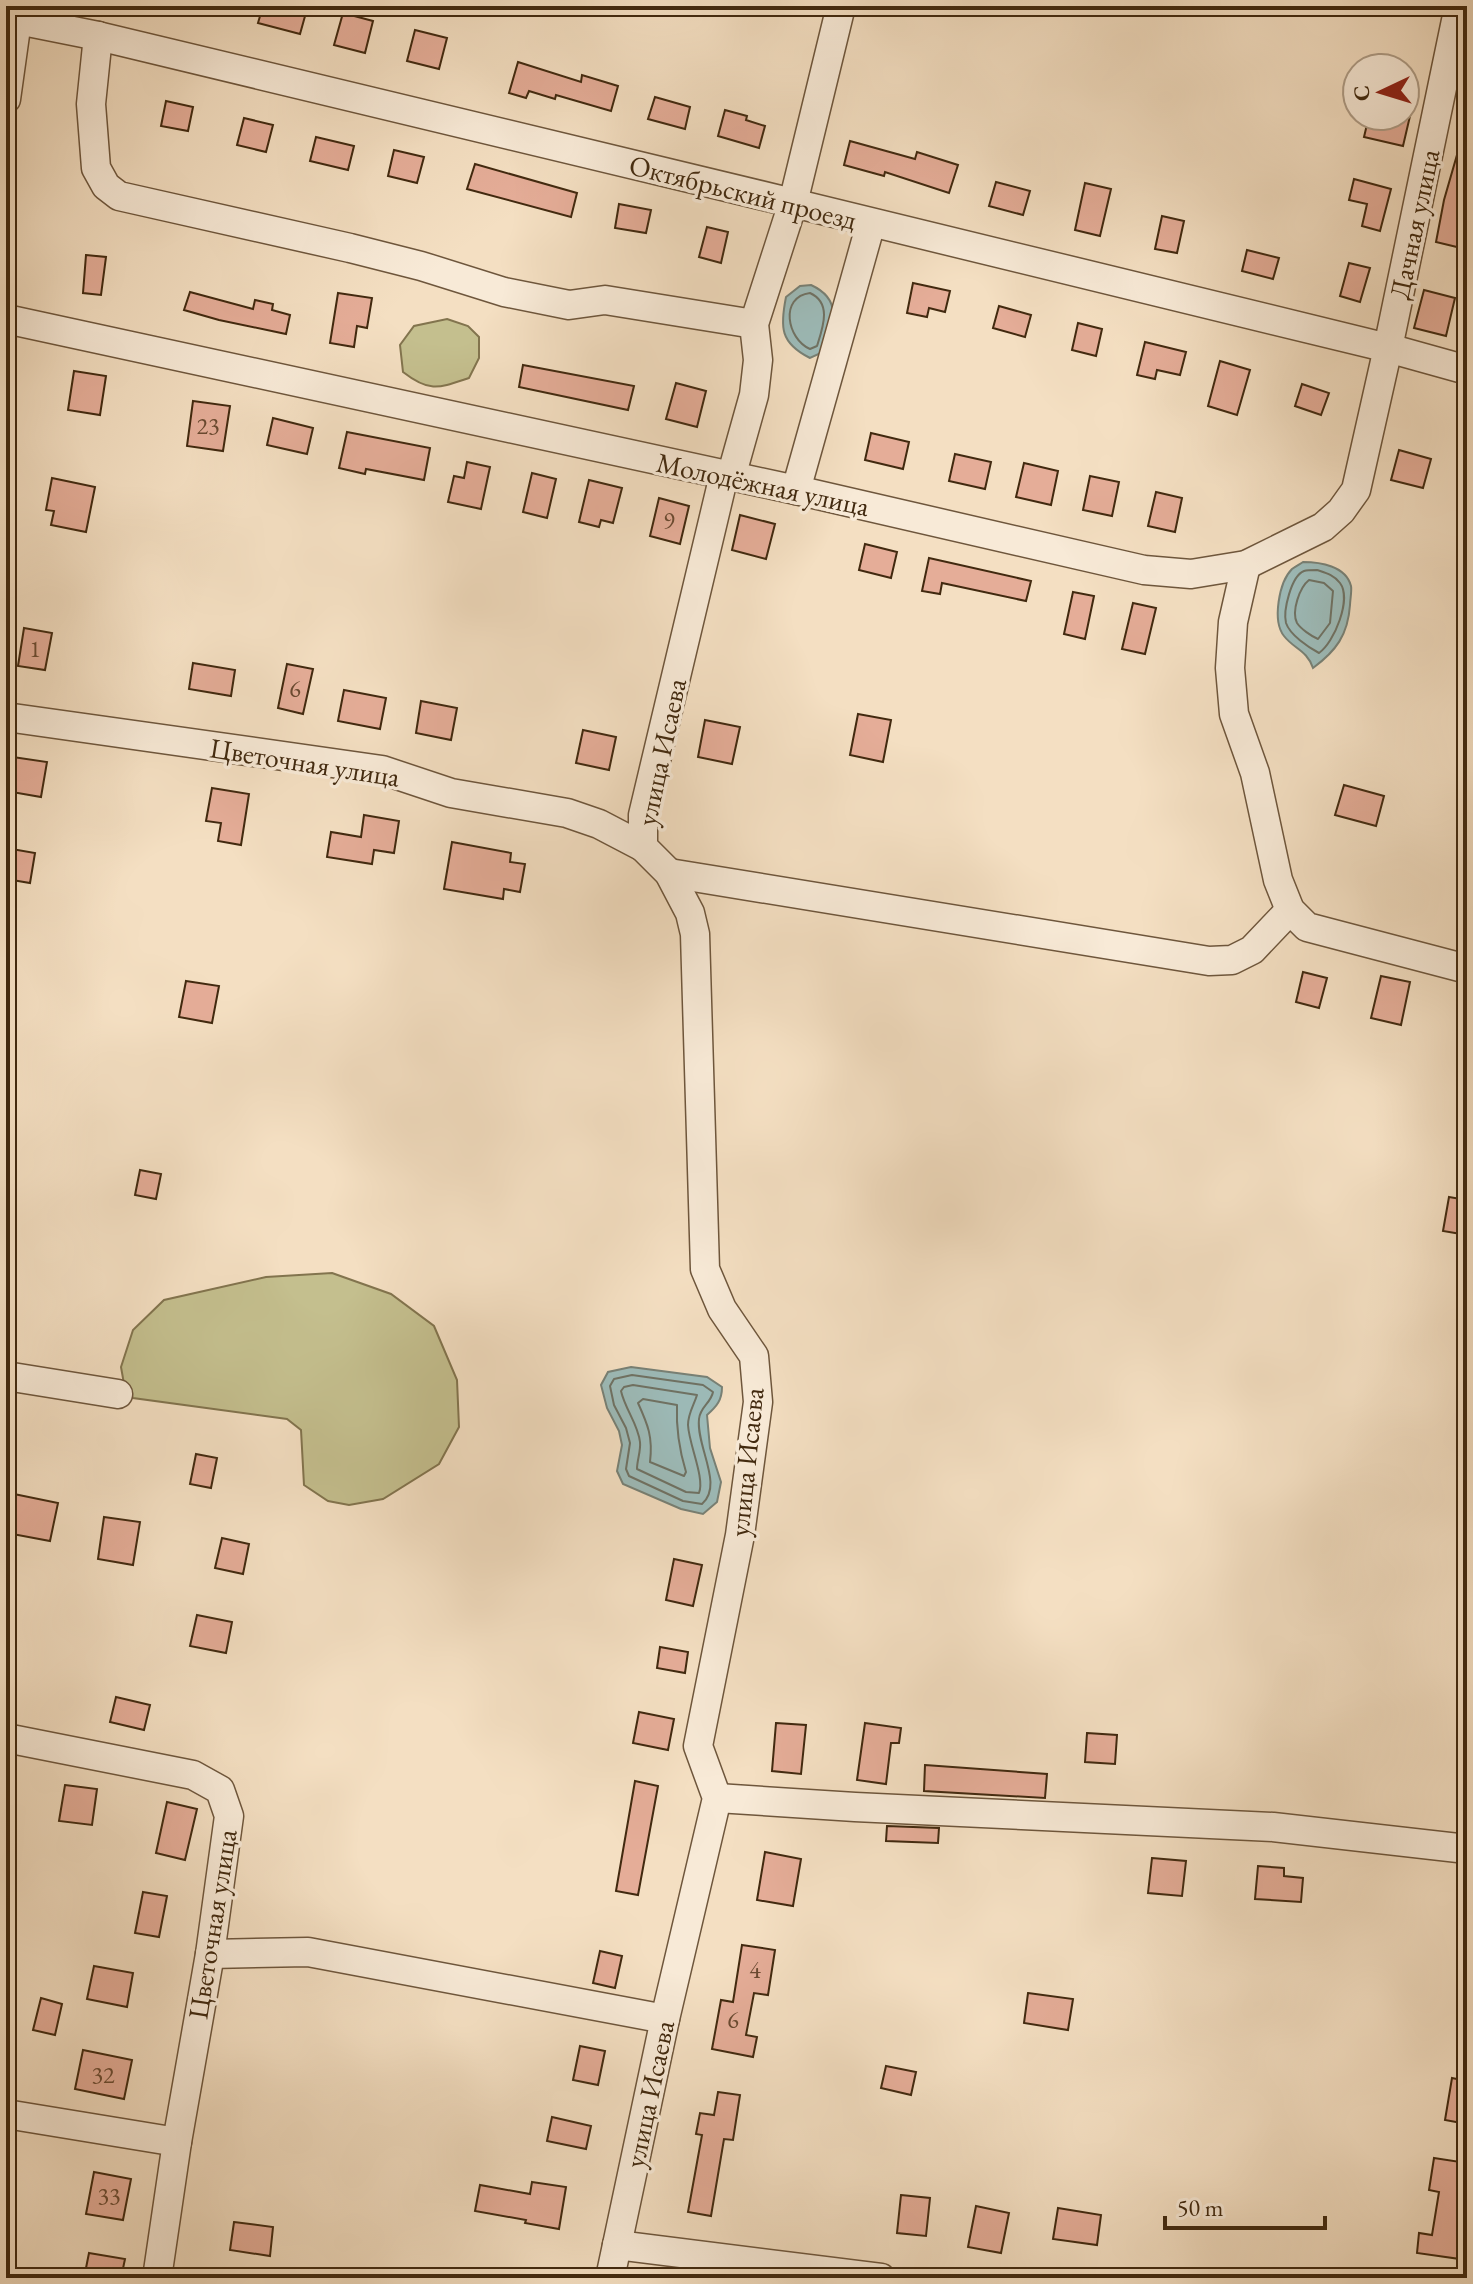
<svg xmlns="http://www.w3.org/2000/svg" width="1473" height="2284" font-family="'EB Garamond',serif">
  <style>
    .green { fill: #c4bf8e; stroke: #82744e; stroke-width: 2 }
    .water { fill: #9dbcba; stroke: #788176; stroke-width: 2 }
    .lines { fill: none; stroke-linecap: round; stroke-linejoin: round }
    .shore { stroke: #6f7264; stroke-width: 2 }
    .building { fill: #e5ad98; stroke: #41290f; stroke-width: 2 }
    .minor-casing { stroke: #6e563c; stroke-width: 31 }
    .minor { stroke: #f8ead7; stroke-width: 28 }
    .labels { text-anchor: middle; stroke-width: 7; stroke-linejoin: round; paint-order: stroke }
    .number-label { font-size: 24px; fill: #6a4a31 }
    .street-label { font-size: 28px; fill: #41290f; stroke: #f8ead7 }
  </style>
  <rect width="100%" height="100%" fill="#f4dfc2"/>
  <filter id="stains"><feTurbulence type="fractalNoise" baseFrequency=".0025" numOctaves="4"/><feColorMatrix values="0 0 0 0 .2 0 0 0 0 .09 0 0 0 0 .02 0 0 0 .5 -.17"/></filter>
  <radialGradient id="worn" r=".72"><stop offset=".6" stop-color="#630" stop-opacity="0"/><stop offset="1" stop-color="#630" stop-opacity=".3"/></radialGradient>
  <g class="green">
    <path d="M 447,319 L 468,326 L 479,337 L 479,358 L 469,378 C 439,388 430,393 403,372 L 400,345 L 414,326 Z"/>
    <polygon points="332,1273 391,1294 434,1326 457,1380 459,1427 439,1464 383,1499 349,1505 328,1501 304,1485 301,1430 287,1419 133,1398 124,1384 121,1367 133,1330 164,1300 266,1277"/>
  </g>
  <g class="water">
    <path d="M 811,285 C 844,300 833,325 823,352 L 810,358 C 780,343 780,327 786,297 L 800,286 Z"/>
    <path d="M 1303,562 C 1320,562 1346,566 1351,586 C 1352,591 1350,600 1350,605 C 1348,635 1336,651 1313,668 C 1307,650 1294,649 1284,636 C 1272,621 1279,582 1292,569 C 1296,566 1300,564 1303,562 Z"/>
    <path d="M 631,1367 L 707,1377 L 722,1387 C 722,1400 717,1406 707,1415 L 710,1448 L 721,1482 L 717,1502 L 703,1514 L 681,1509 L 623,1484 L 617,1471 L 622,1445 L 619,1431 L 607,1408 L 601,1385 L 608,1372 Z"/>
  </g>
  <g class="lines">
    <g class="shore">
      <path d="M 810,293 C 832,303 823,327 817,346 L 810,349 C 787,339 779,297 810,293 Z"/>
      <path d="M 1317,570 C 1326,573 1334,575 1340,583 C 1352,599 1334,643 1319,653 C 1308,647 1290,635 1286,623 C 1283,611 1291,576 1304,571 C 1307,570 1314,570 1317,570 Z"/>
      <path d="M 1309,580 L 1324,583 L 1333,591 L 1330,623 L 1318,639 C 1311,636 1301,629 1297,623 C 1291,611 1300,587 1309,580 Z"/>
      <path d="M 632,1375 L 703,1385 L 713,1392 C 711,1403 700,1407 699,1419 C 696,1447 724,1485 702,1504 L 683,1501 L 629,1476 L 626,1469 L 630,1443 L 626,1428 L 614,1405 L 610,1386 L 614,1379 Z"/>
      <path d="M 633,1385 L 697,1395 C 694,1405 688,1413 688,1425 C 689,1445 705,1478 699,1493 L 686,1492 L 637,1469 C 637,1460 641,1451 640,1442 C 638,1424 625,1409 621,1391 L 624,1387 Z"/>
      <path d="M 643,1399 L 677,1405 C 676,1428 679,1449 686,1472 L 684,1476 L 650,1462 C 653,1437 648,1425 638,1403 Z"/>
    </g>
  </g>
  <g class="building">
    <polygon points="263,6 294,6 307,9 300,34 258,23"/>
    <polygon points="343,13 373,21 365,53 334,45"/>
    <polygon points="415,30 447,38 439,69 407,61"/>
    <polygon points="518,62 581,82 582,75 618,86 611,111 556,95 555,99 529,91 526,98 509,93"/>
    <polygon points="655,97 690,107 685,129 648,119"/>
    <polygon points="166,101 193,107 188,131 161,126"/>
    <polygon points="725,110 747,116 746,120 765,126 759,148 718,136"/>
    <polygon points="1369,116 1410,116 1403,146 1364,137"/>
    <polygon points="244,118 273,125 266,152 237,145"/>
    <polygon points="316,137 354,146 348,170 310,161"/>
    <polygon points="850,141 915,159 917,152 958,165 949,193 885,172 884,176 844,165"/>
    <polygon points="1461,141 1467,141 1467,217 1461,248 1436,242 1444,200"/>
    <polygon points="394,150 424,157 417,183 388,176"/>
    <polygon points="475,164 577,193 571,217 467,189"/>
    <polygon points="1354,179 1391,189 1380,231 1362,226 1367,204 1349,200"/>
    <polygon points="996,182 1030,191 1023,215 989,206"/>
    <polygon points="1085,183 1111,189 1100,236 1075,230"/>
    <polygon points="619,204 651,210 646,233 615,228"/>
    <polygon points="1162,216 1184,221 1177,253 1155,249"/>
    <polygon points="707,227 728,232 721,263 699,257"/>
    <polygon points="1247,250 1279,258 1273,279 1242,271"/>
    <polygon points="86,255 106,257 101,295 83,293"/>
    <polygon points="1349,263 1370,268 1360,302 1340,296"/>
    <polygon points="913,283 950,291 945,312 929,308 927,317 907,313"/>
    <polygon points="1424,290 1455,298 1446,336 1414,328"/>
    <polygon points="190,292 253,309 255,300 273,304 272,310 290,315 286,334 219,320 184,310"/>
    <polygon points="338,293 372,298 367,328 357,326 354,347 330,343"/>
    <polygon points="999,306 1031,315 1025,337 993,328"/>
    <polygon points="1078,323 1102,329 1096,356 1072,350"/>
    <polygon points="1145,342 1186,352 1180,375 1157,370 1155,379 1137,375"/>
    <polygon points="1220,361 1250,370 1237,415 1208,406"/>
    <polygon points="523,365 634,386 628,410 519,387"/>
    <polygon points="74,371 106,376 100,415 68,410"/>
    <polygon points="676,383 706,391 697,427 666,419"/>
    <polygon points="1302,384 1329,393 1321,415 1295,406"/>
    <polygon points="193,401 230,406 223,451 187,446"/>
    <polygon points="273,418 313,428 307,454 267,445"/>
    <polygon points="347,432 430,448 424,480 366,469 365,474 339,468"/>
    <polygon points="871,433 909,442 903,469 865,460"/>
    <polygon points="1399,450 1431,459 1423,488 1391,480"/>
    <polygon points="955,454 991,462 985,489 949,481"/>
    <polygon points="467,462 490,467 481,509 448,502 454,476 464,478"/>
    <polygon points="1024,463 1058,471 1051,505 1016,497"/>
    <polygon points="532,473 556,479 547,518 523,512"/>
    <polygon points="1090,476 1119,482 1112,516 1083,510"/>
    <polygon points="52,478 95,487 86,532 51,525 54,511 46,510"/>
    <polygon points="589,480 622,488 613,523 601,520 599,527 579,522"/>
    <polygon points="1156,492 1182,498 1175,532 1148,526"/>
    <polygon points="659,498 689,506 680,544 650,536"/>
    <polygon points="740,515 775,524 766,559 732,550"/>
    <polygon points="865,544 897,552 891,578 859,570"/>
    <polygon points="929,558 1031,581 1026,601 942,583 940,594 922,591"/>
    <polygon points="1073,592 1094,596 1085,639 1064,634"/>
    <polygon points="1133,603 1156,608 1145,654 1122,649"/>
    <polygon points="24,628 52,633 45,670 18,666"/>
    <polygon points="193,663 235,670 231,696 189,689"/>
    <polygon points="287,664 313,669 303,714 278,708"/>
    <polygon points="344,690 386,698 380,729 338,721"/>
    <polygon points="421,701 457,708 451,740 416,733"/>
    <polygon points="858,714 891,720 883,762 850,755"/>
    <polygon points="705,720 740,727 732,764 698,757"/>
    <polygon points="583,730 616,737 609,770 576,763"/>
    <polygon points="6,756 47,762 41,797 6,791"/>
    <polygon points="1344,785 1384,796 1376,826 1335,815"/>
    <polygon points="212,788 249,794 241,845 218,841 221,823 206,821"/>
    <polygon points="364,815 399,821 394,853 374,850 372,864 327,857 331,832 361,837"/>
    <polygon points="452,842 511,853 510,862 525,864 520,892 504,889 503,899 444,889"/>
    <polygon points="6,848 35,853 30,883 6,879"/>
    <polygon points="1303,972 1327,978 1319,1008 1296,1002"/>
    <polygon points="1381,976 1410,982 1401,1025 1371,1018"/>
    <polygon points="186,981 219,986 212,1023 179,1017"/>
    <polygon points="140,1170 161,1174 156,1199 135,1195"/>
    <polygon points="1449,1197 1467,1200 1467,1235 1443,1231"/>
    <polygon points="196,1454 217,1458 211,1488 190,1484"/>
    <polygon points="14,1494 58,1503 50,1541 7,1533"/>
    <polygon points="104,1517 140,1522 133,1565 98,1559"/>
    <polygon points="222,1538 249,1544 243,1574 215,1568"/>
    <polygon points="674,1559 702,1565 693,1606 666,1600"/>
    <polygon points="197,1615 232,1622 226,1653 190,1646"/>
    <polygon points="660,1647 688,1652 685,1673 657,1668"/>
    <polygon points="116,1697 150,1705 144,1730 110,1722"/>
    <polygon points="639,1712 674,1719 668,1750 633,1743"/>
    <polygon points="776,1723 806,1725 801,1774 772,1771"/>
    <polygon points="865,1723 901,1728 899,1743 891,1743 886,1784 857,1780"/>
    <polygon points="1087,1733 1117,1735 1115,1764 1085,1762"/>
    <polygon points="925,1765 1047,1774 1045,1798 924,1791"/>
    <polygon points="635,1781 658,1786 638,1895 616,1891"/>
    <polygon points="65,1785 97,1789 92,1825 59,1821"/>
    <polygon points="167,1802 197,1809 185,1860 156,1853"/>
    <polygon points="887,1826 939,1828 938,1843 886,1841"/>
    <polygon points="765,1852 801,1859 793,1906 757,1900"/>
    <polygon points="1152,1858 1186,1861 1182,1896 1148,1893"/>
    <polygon points="1258,1866 1284,1868 1284,1876 1303,1878 1301,1902 1255,1899"/>
    <polygon points="143,1892 167,1896 159,1937 135,1933"/>
    <polygon points="742,1945 775,1950 768,1995 754,1993 746,2035 757,2037 753,2057 712,2049 721,2000 733,2002"/>
    <polygon points="600,1951 622,1956 615,1988 593,1983"/>
    <polygon points="94,1966 133,1973 127,2007 87,1999"/>
    <polygon points="1028,1993 1073,1999 1068,2030 1024,2023"/>
    <polygon points="41,1998 62,2004 55,2035 33,2030"/>
    <polygon points="580,2046 605,2051 598,2085 573,2080"/>
    <polygon points="83,2050 132,2060 124,2099 75,2089"/>
    <polygon points="886,2066 916,2072 911,2095 881,2088"/>
    <polygon points="1452,2078 1467,2081 1467,2124 1445,2120"/>
    <polygon points="718,2092 740,2095 733,2140 724,2139 711,2216 688,2212 702,2135 696,2134 700,2113 714,2115"/>
    <polygon points="552,2117 591,2126 586,2149 547,2141"/>
    <polygon points="1434,2158 1467,2163 1467,2212 1460,2259 1417,2253 1419,2233 1432,2235 1439,2192 1429,2190"/>
    <polygon points="94,2172 131,2179 123,2220 86,2214"/>
    <polygon points="532,2182 566,2187 559,2229 525,2223 526,2220 475,2211 480,2185 530,2194"/>
    <polygon points="901,2195 930,2198 926,2236 897,2233"/>
    <polygon points="976,2206 1009,2213 1001,2253 968,2247"/>
    <polygon points="1058,2208 1101,2215 1097,2245 1053,2239"/>
    <polygon points="234,2222 273,2227 270,2256 230,2250"/>
    <polygon points="89,2253 125,2259 121,2278 84,2278"/>
  </g>
  <g class="lines">
    <g class="minor-casing">
      <g id="minor">
        <polyline points="18,20 98,36 793,203 1388,348 1467,370"/>
        <polyline points="98,36 91,104 96,168 106,186 119,196 350,248 421,266 504,292 569,305 605,300 754,324"/>
        <polyline points="6,99 19,6"/>
        <polyline points="6,319 796,490 1144,570 1191,574 1246,565 1323,527 1341,511 1356,490 1388,348 1459,6"/>
        <polyline points="731,477 754,395 758,360 754,324 793,203 841,6"/>
        <polyline points="796,490 871,223"/>
        <polyline points="1246,565 1233,622 1230,668 1234,714 1255,773 1278,880 1290,910 1307,927 1467,969"/>
        <polyline points="6,717 382,770 451,793 567,813 599,824 643,847"/>
        <polyline points="669,873 1209,961 1232,960 1252,950 1290,910"/>
        <polyline points="6,1376 118,1394"/>
        <polyline points="6,1738 193,1775 220,1790 229,1816 210,1954 177,2142 157,2278"/>
        <polyline points="717,1798 855,1807 1273,1827 1467,1849"/>
        <polyline points="210,1954 308,1952 665,2019"/>
        <polyline points="6,2114 177,2142"/>
        <polyline points="617,2245 881,2278"/>
        <polyline points="610,2278 665,2019 717,1798 698,1746 740,1535 758,1402 754,1356 722,1309 705,1269 695,934 690,913 669,873 643,847 643,815 724,475"/>
      </g>
    </g>
    <use href="#minor" class="minor"/>
  </g>
  <g class="labels">
    <g class="number-label">
      <text x="208" y="434">23</text>
      <text x="669" y="529">9</text>
      <text x="35" y="657">1</text>
      <text x="295" y="697">6</text>
      <text x="755" y="1978">4</text>
      <text x="733" y="2028">6</text>
      <text x="103" y="2083">32</text>
      <text x="109" y="2204">33</text>
    </g>
    <g class="street-label">
      <text transform="translate(743 192) rotate(14)" y="10">Октябрьский проезд</text>
      <text transform="translate(1414 224) rotate(-78)" y="10">Дачная улица</text>
      <text transform="translate(763 484) rotate(12)" y="10">Молодёжная улица</text>
      <text transform="translate(661 752) rotate(-78)" y="10">улица Исаева</text>
      <text transform="translate(305 762) rotate(9)" y="10">Цветочная улица</text>
      <text transform="translate(746 1462) rotate(-84)" y="10">улица Исаева</text>
      <text transform="translate(212 1924) rotate(-81)" y="10">Цветочная улица</text>
      <text transform="translate(649 2094) rotate(-78)" y="10">улица Исаева</text>
    </g>
  </g>
  <rect width="1473" height="2284" fill="none" stroke="#f4dfc2" stroke-width="32"/>
  <rect x="8" y="8" width="1457" height="2268" fill="none" stroke="#41290f" stroke-width="4"/>
  <rect x="16" y="16" width="1441" height="2252" fill="none" stroke="#41290f" stroke-width="2"/>
  <g transform="translate(1381 92) rotate(266)"><circle r="38" fill="#f8ead7" stroke="#af9d87" stroke-width="2"/>
  <path d="M0-6L14 30L0 20L-14 30Z" fill="#8f2418"/>
  <text y="-12" font-size="22" font-weight="bold" text-anchor="middle" fill="#41290f">С</text>
  </g>
  <path d="M1165 2216v12h160v-12" fill="none" stroke="#41290f" stroke-width="4"/>
  <text x="1177" y="2216" font-size="24" fill="#41290f" stroke="#f8ead7" stroke-width="6" paint-order="stroke">50 m</text>
  <rect width="100%" height="100%" filter="url(#stains)"/>
  <rect width="100%" height="100%" fill="url(#worn)"/>
</svg>
